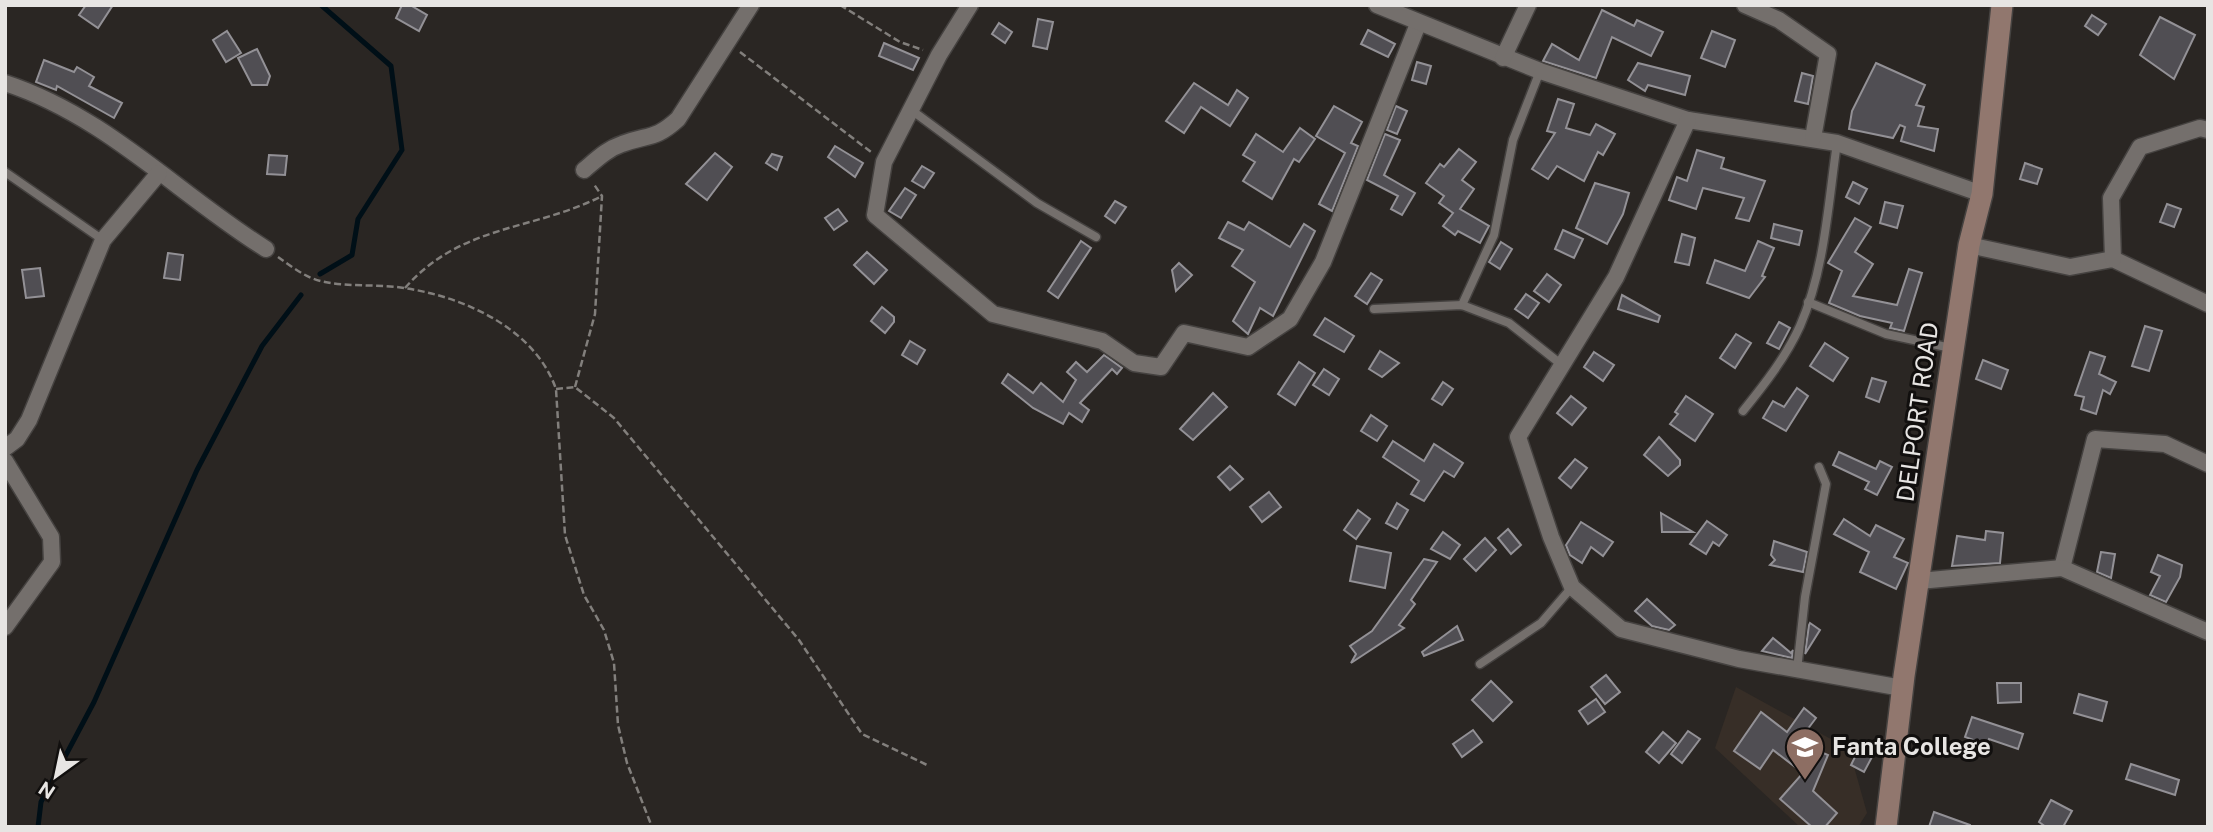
<svg xmlns="http://www.w3.org/2000/svg" width="2213" height="832" font-family="'Public Sans',sans-serif">
  <style>
    .built { fill: #372e27 }
    .lines { fill: none; stroke-linecap: round; stroke-linejoin: round }
    .stream { stroke: #000f17; stroke-width: 5 }
    .building { fill: #504e53; stroke: #939196; stroke-width: 2 }
    .lane-casing { stroke: #454240; stroke-width: 11 }
    .street-casing { stroke: #454240; stroke-width: 19 }
    .secondary-casing { stroke: #454240; stroke-width: 24 }
    .path { stroke: #827f7c; stroke-width: 2.5; stroke-dasharray: 7 3.5; stroke-linecap: butt }
    .lane { stroke: #746f6c; stroke-width: 8 }
    .street { stroke: #746f6c; stroke-width: 16 }
    .secondary { stroke: #91776e; stroke-width: 21 }
    .labels { text-anchor: middle; stroke-width: 6; stroke-linejoin: round; paint-order: stroke }
    .street-label { font-size: 24px; fill: #e7e5e3; stroke: #110f0e }
    .poi-label { font-size: 24px; font-weight: bold; fill: #e7e5e3; stroke: #110f0e; text-anchor: start }
  </style>
  <rect width="100%" height="100%" fill="#2a2623"/>
  <polygon class="built" points="1736,687 1849,749 1867,813 1858,827 1800,827 1715,748"/>
  <g class="lines">
    <g class="stream">
      <polyline points="320,274 352,255 358,219 402,150 391,66 321,5"/>
      <polyline points="38,827 41,802 94,702 197,470 262,346 301,295"/>
    </g>
  </g>
  <g class="building">
    <polygon points="86,5 113,5 98,28 79,15"/>
    <polygon points="402,5 410,5 427,15 419,31 396,18"/>
    <polygon points="1602,10 1634,26 1637,20 1663,32 1651,56 1612,37 1596,78 1543,61 1552,44 1579,60"/>
    <polygon points="2092,15 2106,24 2098,35 2085,26"/>
    <polygon points="2160,17 2195,35 2174,79 2140,55"/>
    <polygon points="1038,19 1053,22 1047,49 1033,46"/>
    <polygon points="999,23 1012,32 1005,43 992,34"/>
    <polygon points="1368,30 1395,44 1388,57 1361,44"/>
    <polygon points="227,31 241,53 226,62 213,40"/>
    <polygon points="1712,31 1735,40 1725,67 1701,58"/>
    <polygon points="884,43 919,58 913,70 879,56"/>
    <polygon points="257,49 270,76 267,85 252,85 238,58"/>
    <polygon points="44,60 74,72 77,67 94,77 89,86 122,103 114,118 57,86 56,90 36,82"/>
    <polygon points="1417,62 1431,66 1426,84 1412,80"/>
    <polygon points="1638,63 1690,76 1685,95 1648,85 1645,91 1628,80"/>
    <polygon points="1876,63 1925,85 1916,105 1924,107 1918,126 1938,129 1934,151 1901,141 1905,127 1900,125 1893,138 1849,129 1852,111"/>
    <polygon points="1802,73 1813,76 1808,104 1795,101"/>
    <polygon points="1194,83 1228,105 1237,90 1248,98 1230,126 1201,107 1184,133 1166,121"/>
    <polygon points="1558,99 1574,104 1566,128 1590,135 1596,124 1615,134 1603,155 1598,152 1584,181 1557,166 1548,179 1532,169 1555,133 1547,131"/>
    <polygon points="1334,106 1362,122 1351,143 1358,146 1332,211 1319,204 1345,153 1316,136"/>
    <polygon points="1396,106 1407,111 1397,134 1387,130"/>
    <polygon points="1300,128 1315,139 1299,162 1294,159 1272,199 1243,181 1255,162 1243,155 1256,134 1283,152"/>
    <polygon points="1385,134 1400,140 1384,175 1415,193 1402,215 1391,209 1398,196 1367,180"/>
    <polygon points="835,146 863,163 855,177 828,157"/>
    <polygon points="1459,149 1476,162 1462,180 1474,189 1460,209 1489,226 1480,243 1458,231 1455,235 1443,226 1453,213 1439,203 1444,196 1426,183 1440,164 1444,167"/>
    <polygon points="1697,150 1724,158 1721,168 1765,181 1749,221 1736,218 1744,198 1703,188 1696,209 1669,200 1677,177 1687,181"/>
    <polygon points="715,153 732,167 707,200 686,184"/>
    <polygon points="772,154 782,157 777,170 766,163"/>
    <polygon points="269,155 287,156 285,175 267,174"/>
    <polygon points="2025,163 2042,169 2037,184 2020,179"/>
    <polygon points="922,166 934,173 924,188 912,181"/>
    <polygon points="1853,182 1867,189 1859,204 1846,197"/>
    <polygon points="1595,183 1629,193 1623,214 1607,244 1576,228"/>
    <polygon points="905,188 916,195 901,218 889,211"/>
    <polygon points="1115,201 1126,207 1115,223 1105,216"/>
    <polygon points="1885,202 1903,206 1897,228 1880,223"/>
    <polygon points="2167,204 2181,209 2174,227 2160,222"/>
    <polygon points="838,209 847,221 834,230 825,218"/>
    <polygon points="1855,218 1871,227 1855,252 1873,264 1853,296 1897,305 1909,269 1922,273 1904,331 1890,328 1892,323 1860,316 1829,303 1842,271 1828,263"/>
    <polygon points="1228,222 1244,230 1249,222 1290,247 1304,224 1315,231 1273,316 1260,308 1248,334 1233,321 1255,282 1232,266 1243,250 1219,238"/>
    <polygon points="1774,224 1802,231 1799,245 1771,238"/>
    <polygon points="1563,230 1583,239 1574,258 1555,249"/>
    <polygon points="1682,234 1695,238 1689,265 1675,262"/>
    <polygon points="1081,241 1091,248 1058,298 1048,291"/>
    <polygon points="1758,241 1774,248 1762,276 1765,277 1749,298 1707,283 1715,260 1745,271"/>
    <polygon points="1501,242 1512,249 1500,269 1489,262"/>
    <polygon points="867,252 887,270 874,284 854,265"/>
    <polygon points="168,253 183,255 180,280 164,278"/>
    <polygon points="1179,263 1192,275 1176,291 1172,270"/>
    <polygon points="40,268 44,296 26,298 22,270"/>
    <polygon points="1371,273 1382,280 1367,304 1355,296"/>
    <polygon points="1547,274 1561,285 1549,302 1534,291"/>
    <polygon points="1526,294 1539,303 1528,318 1515,309"/>
    <polygon points="1622,295 1660,316 1658,322 1618,309"/>
    <polygon points="882,307 894,317 894,322 885,333 871,321"/>
    <polygon points="1325,318 1354,336 1344,352 1314,335"/>
    <polygon points="1779,322 1790,328 1779,349 1767,343"/>
    <polygon points="2145,326 2162,331 2149,371 2132,366"/>
    <polygon points="1736,334 1751,343 1735,368 1720,358"/>
    <polygon points="910,341 925,350 917,364 902,355"/>
    <polygon points="1825,343 1848,358 1833,381 1810,366"/>
    <polygon points="1380,351 1399,363 1382,377 1369,369"/>
    <polygon points="1594,352 1614,365 1603,381 1584,367"/>
    <polygon points="2090,352 2105,357 2099,374 2116,382 2110,394 2103,390 2096,414 2081,409 2084,397 2075,395"/>
    <polygon points="1104,355 1122,368 1117,374 1112,369 1080,403 1089,410 1082,422 1069,413 1063,424 1033,408 1002,383 1008,374 1033,393 1041,383 1063,402 1076,380 1067,372 1076,362 1087,372"/>
    <polygon points="1983,360 2008,370 2001,389 1976,379"/>
    <polygon points="1299,362 1315,373 1295,405 1278,394"/>
    <polygon points="1324,369 1339,379 1329,395 1313,385"/>
    <polygon points="1872,378 1886,382 1879,402 1866,397"/>
    <polygon points="1443,382 1453,389 1442,405 1432,399"/>
    <polygon points="1797,388 1808,396 1786,431 1763,418 1773,401 1784,407"/>
    <polygon points="1213,393 1227,407 1193,440 1180,429"/>
    <polygon points="1571,396 1586,408 1572,425 1557,413"/>
    <polygon points="1686,396 1713,414 1695,441 1670,424 1678,414 1675,412"/>
    <polygon points="1371,415 1387,426 1377,441 1361,431"/>
    <polygon points="1659,437 1680,460 1680,465 1668,476 1644,455"/>
    <polygon points="1393,441 1424,461 1434,444 1463,463 1454,477 1444,471 1424,501 1411,494 1419,481 1383,457"/>
    <polygon points="1839,452 1876,469 1880,461 1892,467 1877,495 1865,489 1869,482 1833,465"/>
    <polygon points="1575,459 1587,468 1571,488 1559,478"/>
    <polygon points="1230,466 1243,479 1230,490 1218,477"/>
    <polygon points="1269,492 1281,507 1262,522 1250,507"/>
    <polygon points="1397,503 1408,510 1397,529 1386,523"/>
    <polygon points="1358,510 1370,519 1356,539 1344,530"/>
    <polygon points="1661,513 1693,532 1662,532"/>
    <polygon points="1844,519 1870,536 1876,525 1904,539 1894,557 1908,563 1896,589 1860,572 1869,552 1834,534"/>
    <polygon points="1707,521 1727,535 1719,546 1713,542 1706,554 1690,544"/>
    <polygon points="1581,522 1613,542 1603,556 1591,547 1582,563 1570,555 1566,545"/>
    <polygon points="1508,529 1521,545 1511,554 1498,538"/>
    <polygon points="1986,531 2003,533 2000,563 1952,566 1957,536 1985,540"/>
    <polygon points="1443,532 1460,545 1450,559 1431,549"/>
    <polygon points="1485,538 1496,550 1476,571 1464,559"/>
    <polygon points="1774,541 1807,552 1803,572 1770,565 1775,560 1771,555"/>
    <polygon points="1357,546 1391,553 1385,588 1350,581"/>
    <polygon points="2101,552 2115,554 2111,578 2097,572"/>
    <polygon points="2158,555 2182,565 2180,577 2166,602 2150,595 2160,576 2151,572"/>
    <polygon points="1424,559 1437,562 1411,600 1415,604 1399,625 1404,628 1351,663 1356,654 1350,646 1372,631"/>
    <polygon points="1647,599 1675,625 1669,630 1652,626 1635,611"/>
    <polygon points="1810,623 1820,630 1805,654 1809,625"/>
    <polygon points="1457,626 1463,640 1424,656 1422,652"/>
    <polygon points="1773,638 1791,653 1793,650 1792,658 1762,651"/>
    <polygon points="1606,675 1620,692 1605,704 1591,687"/>
    <polygon points="1491,681 1512,702 1493,721 1472,700"/>
    <polygon points="1997,683 2021,683 2021,702 1998,703"/>
    <polygon points="2079,694 2107,702 2102,721 2074,713"/>
    <polygon points="1596,699 1605,712 1588,724 1579,711"/>
    <polygon points="1804,708 1816,718 1798,742 1828,755 1813,791 1837,813 1825,827 1812,827 1780,799 1803,773 1773,750 1760,769 1734,751 1761,712 1787,732"/>
    <polygon points="1972,717 2023,734 2018,749 1989,739 1987,745 1965,737"/>
    <polygon points="1473,730 1482,742 1462,757 1453,744"/>
    <polygon points="1688,731 1700,739 1682,763 1671,754"/>
    <polygon points="1663,732 1676,743 1659,763 1646,752"/>
    <polygon points="1859,749 1873,755 1864,772 1851,765"/>
    <polygon points="2131,764 2179,780 2175,795 2126,779"/>
    <polygon points="2051,800 2072,811 2063,827 2046,827 2039,822"/>
    <polygon points="1934,812 1970,825 1970,827 1929,827"/>
  </g>
  <g class="lines">
    <g class="lane-casing">
      <g id="lane">
        <polyline points="910,109 1037,203 1096,237"/>
        <polyline points="5,172 103,240"/>
        <polyline points="1808,302 1886,334 1951,348"/>
        <polyline points="1462,305 1494,235 1513,140 1540,71"/>
        <polyline points="1374,309 1462,305 1509,323 1562,365"/>
        <path d="M 1743,411 C 1764,385 1786,357 1800,326 C 1825,269 1828,204 1837,143"/>
        <polyline points="1480,664 1541,623 1572,587"/>
        <polyline points="1797,670 1805,597 1826,484 1819,467"/>
      </g>
    </g>
    <g class="street-casing">
      <g id="street">
        <polyline points="970,5 939,55 884,162 875,215 993,314 1102,341 1134,363 1161,367 1184,333 1248,347 1290,319 1323,262 1418,24"/>
        <polyline points="1377,5 1540,71 1688,120 1837,143 1982,194"/>
        <polyline points="1745,5 1779,20 1828,54 1813,138"/>
        <polyline points="1503,58 1528,5"/>
        <path d="M 5,83 C 106,116 178,194 266,249"/>
        <polyline points="1688,120 1616,277 1518,437 1551,537 1572,587 1621,629 1739,659 1902,688"/>
        <path d="M 584,170 C 596,160 607,149 622,144 C 649,134 655,140 678,119 L 751,5"/>
        <polyline points="1969,245 2070,267 2113,259 2208,304"/>
        <polyline points="2113,259 2111,198 2140,147 2200,128 2208,130"/>
        <polyline points="5,448 17,439 29,420 103,240 159,173"/>
        <polyline points="5,461 51,537 52,562 5,627"/>
        <polyline points="2062,568 2095,439 2165,444 2208,464"/>
        <polyline points="1919,581 2062,568 2208,632"/>
      </g>
    </g>
    <g class="secondary-casing">
      <polyline id="secondary" points="1886,827 1904,676 1969,245 1982,194 2002,5"/>
    </g>
    <g class="path">
      <polyline points="840,5 900,42 923,50"/>
      <polyline points="740,52 871,152"/>
      <path d="M 278,257 C 292,267 307,279 325,282 C 350,287 378,284 404,288 C 465,297 535,329 556,389 L 565,535 L 584,595 L 604,630 L 614,663 L 618,725 L 627,763 L 652,827"/>
      <path d="M 405,288 C 461,224 533,231 602,196"/>
      <polyline points="575,387 595,314 602,196 593,183"/>
      <polyline points="556,389 575,387 614,418 799,640 862,734 927,765"/>
    </g>
    <use href="#lane" class="lane"/>
    <use href="#street" class="street"/>
    <use href="#secondary" class="secondary"/>
  </g>
  <defs>
    <g id="school-pin" transform="scale(2.0125)"><path d="M0 17L-7.5 6A9.5 9.5 0 1 1 7.5 6Z" fill="#8d6e63" stroke="#110f0e"/><path d="M0-5L7-2L0 1L-7-2ZM-4 1L0 2.5L4 1V4Q0 6-4 4Z" fill="#fff"/></g>
  </defs>
  <g fill-rule="evenodd">
    <use href="#school-pin" x="1805" y="747"/>
  </g>
  <g class="labels">
    <g class="street-label">
      <text transform="translate(1918 412) rotate(-82)" y="8">DELPORT ROAD</text>
    </g>
    <g class="poi-label">
      <text x="1832" y="755">Fanta College</text>
    </g>
  </g>
  <rect width="2213" height="832" fill="none" stroke="#e7e5e3" stroke-width="14"/>
  <g transform="translate(56 776) rotate(213)" stroke="#110f0e" stroke-width="5" paint-order="stroke">
  <path d="M0-5L12 26L0 18L-12 26Z" fill="#e7e5e3"/>
  <text y="-10" font-size="19" font-weight="bold" text-anchor="middle" fill="#e7e5e3">N</text>
  </g>
</svg>
